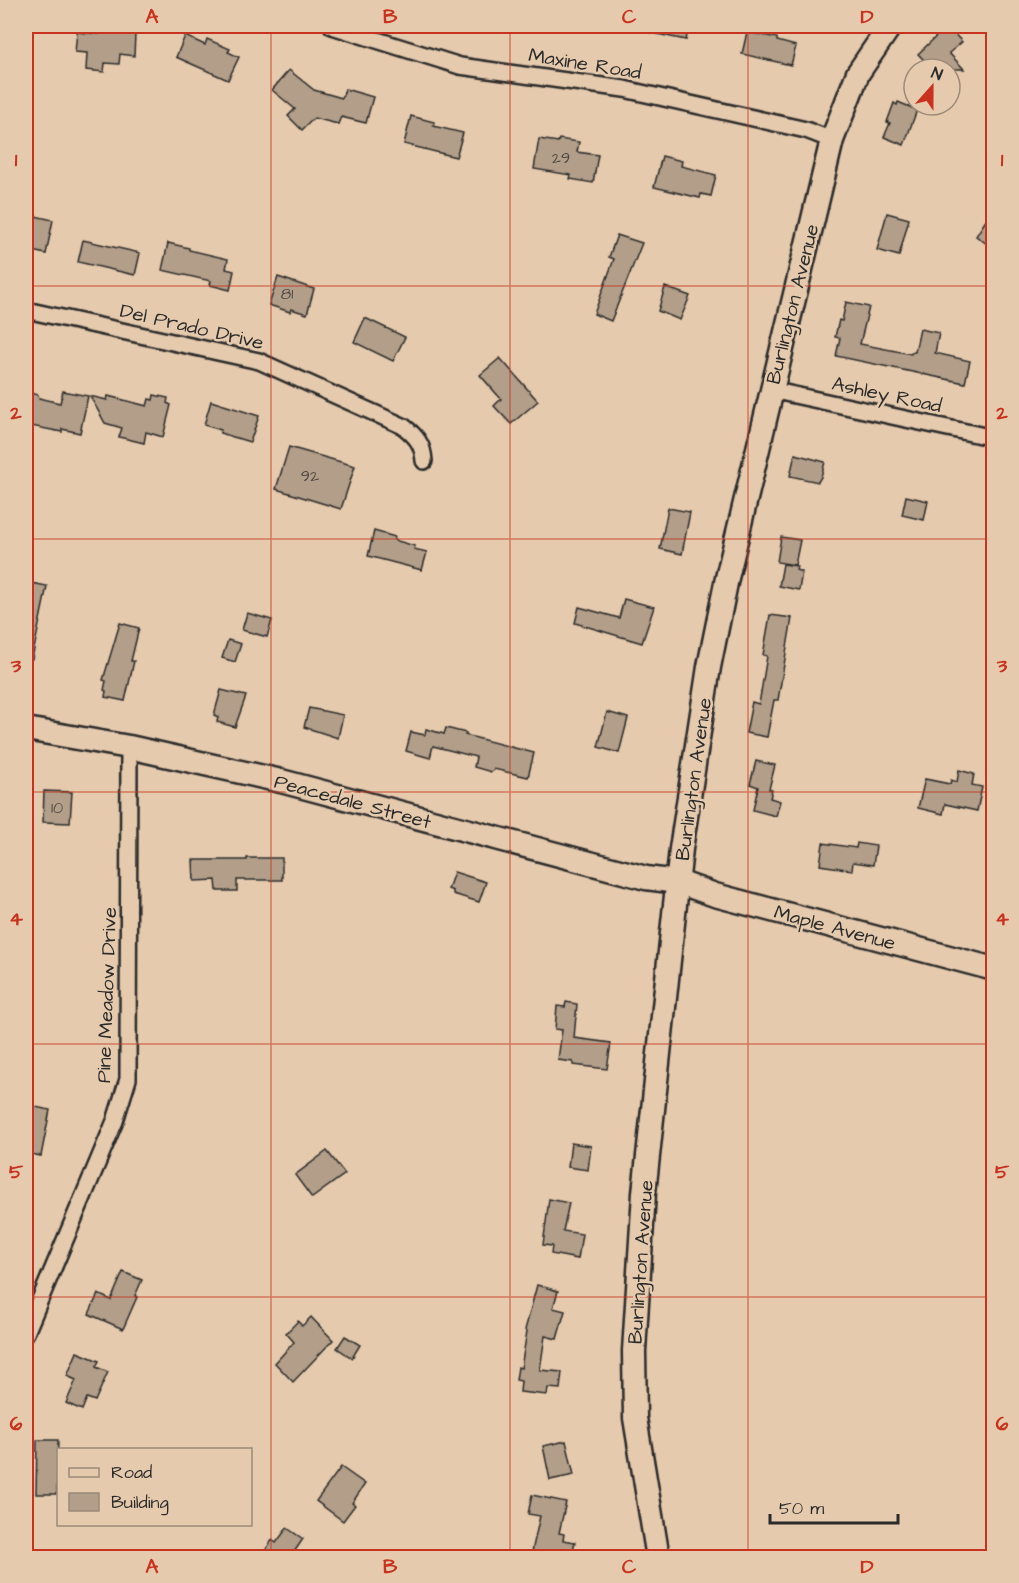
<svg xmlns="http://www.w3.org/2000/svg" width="1019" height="1583" font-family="'Architects Daughter',sans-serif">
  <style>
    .building { fill: #b29e89; stroke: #2b2b2b; stroke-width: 1.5 }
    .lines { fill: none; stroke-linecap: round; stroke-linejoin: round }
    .street-casing { stroke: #2b2b2b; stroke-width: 20 }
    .secondary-casing { stroke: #2b2b2b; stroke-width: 27 }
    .street { stroke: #e6caad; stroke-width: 15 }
    .secondary { stroke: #e6caad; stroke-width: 22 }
    .grid { fill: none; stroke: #c8321e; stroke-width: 1.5; stroke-opacity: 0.55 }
    .labels { text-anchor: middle; stroke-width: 5; stroke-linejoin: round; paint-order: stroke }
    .number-label { font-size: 16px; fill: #4d4842 }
    .street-label { font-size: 20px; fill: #2b2b2b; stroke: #e6caad }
    .neatline { fill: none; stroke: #c8321e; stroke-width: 2 }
    .grid-label { font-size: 20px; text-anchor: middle; font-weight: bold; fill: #c8321e }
  </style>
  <rect width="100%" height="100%" fill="#e6caad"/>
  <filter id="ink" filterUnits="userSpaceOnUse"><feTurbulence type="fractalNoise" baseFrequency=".0167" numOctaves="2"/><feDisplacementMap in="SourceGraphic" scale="12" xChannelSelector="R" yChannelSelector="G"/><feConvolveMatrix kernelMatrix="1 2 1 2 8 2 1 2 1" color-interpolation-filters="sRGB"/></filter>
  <g filter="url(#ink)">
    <g class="building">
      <polygon points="115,26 129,27 135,34 134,56 120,54 119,64 105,63 104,72 86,70 87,53 75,52 77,32 99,34 99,28 112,29"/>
      <polygon points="648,26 689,26 686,40 647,32"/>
      <polygon points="947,26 962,42 949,53 964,69 933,69 918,54"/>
      <polygon points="747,32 777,38 777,41 796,46 791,65 742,54"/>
      <polygon points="185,36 205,45 207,39 230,49 228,52 239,57 228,80 176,57"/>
      <polygon points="289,70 314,90 342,98 345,89 373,97 366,123 341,117 338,124 314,118 302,130 288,116 295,109 272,90"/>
      <polygon points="898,102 917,110 904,145 884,137 890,123 887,122 894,103 897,105"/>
      <polygon points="411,116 434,122 433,126 463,133 456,157 404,144"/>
      <polygon points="539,139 558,142 559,139 579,142 577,152 598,155 593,183 570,179 571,175 534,169"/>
      <polygon points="662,156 682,161 681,166 716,175 711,196 701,194 700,198 654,187"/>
      <polygon points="993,209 993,234 987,244 976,236"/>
      <polygon points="887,213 909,219 899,256 877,250"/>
      <polygon points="26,214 53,220 46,254 27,250 29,242 26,241"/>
      <polygon points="617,235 642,243 611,321 594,314 614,259 609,257"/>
      <polygon points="83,240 140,253 135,275 78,262"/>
      <polygon points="168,243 189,248 189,250 228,259 226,269 234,271 230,290 210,285 211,281 162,270"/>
      <polygon points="278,277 314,289 307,314 291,309 290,312 269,305"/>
      <polygon points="665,287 690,296 680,320 658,311"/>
      <polygon points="846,302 869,307 860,344 911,354 912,352 915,352 920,329 939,333 935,353 970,361 965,383 836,356 840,338 835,337 839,320 842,321"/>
      <polygon points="365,318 405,337 393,361 354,342"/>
      <polygon points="500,358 538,401 511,424 494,406 501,399 480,375"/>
      <polygon points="63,391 88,396 80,433 62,429 62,432 26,425 26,392 38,395 39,398 60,403"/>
      <polygon points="154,395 168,398 167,403 171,405 163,437 146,432 144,443 119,437 122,428 105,423 90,396 107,400 108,396 147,406 149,399 153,400"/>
      <polygon points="211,401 259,416 250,442 220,433 221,430 204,425"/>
      <polygon points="289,447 355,466 341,509 276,489"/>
      <polygon points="795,454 825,462 821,477 818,482 790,476"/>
      <polygon points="906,496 928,501 924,520 902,515"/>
      <polygon points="668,508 690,512 682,554 660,549"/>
      <polygon points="374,531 395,537 394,540 415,546 414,549 427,552 422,570 368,556"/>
      <polygon points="781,537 800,540 795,565 777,562"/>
      <polygon points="783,564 797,566 796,570 802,572 799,590 779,586"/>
      <polygon points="26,582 47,586 32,659 26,658"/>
      <polygon points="624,599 654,607 642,643 575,623 579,607 619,618"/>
      <polygon points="247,613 272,620 267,637 242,630"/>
      <polygon points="770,615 792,618 778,700 774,700 767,737 746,733 752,702 759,704 767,656 763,655"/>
      <polygon points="120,623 139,628 131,661 134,661 125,701 105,697 106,691 104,690 106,681 103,680"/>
      <polygon points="228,640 241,644 235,662 222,658"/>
      <polygon points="221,690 246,696 235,727 217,722 218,717 214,715"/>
      <polygon points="309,708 343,715 338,738 304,727"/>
      <polygon points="607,712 628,718 619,753 598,747"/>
      <polygon points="446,728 466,733 465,735 534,753 528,777 494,769 491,772 474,767 476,757 433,746 430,758 406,751 411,732 425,735 426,729 444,734"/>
      <polygon points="756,761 775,765 769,789 772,790 770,798 780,801 776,816 753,810 758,787 750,784"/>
      <polygon points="959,770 974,774 972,785 982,787 977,811 945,804 943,814 918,808 925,779 950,784 951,780 957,782"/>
      <polygon points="44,791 72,792 70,823 43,822"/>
      <polygon points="823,843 856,848 857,843 876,846 873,865 853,862 852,870 820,865"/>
      <polygon points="247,858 282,858 282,880 237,880 237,891 217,891 216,880 194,881 193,860 247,860"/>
      <polygon points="454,872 486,882 479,902 453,894 453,891 448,889"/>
      <polygon points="566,1002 577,1004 574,1038 611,1043 607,1069 573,1065 573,1062 558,1060 562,1030 555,1029 557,1006 565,1007"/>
      <polygon points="26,1105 50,1110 41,1156 26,1153"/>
      <polygon points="571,1143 591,1146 588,1170 568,1167"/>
      <polygon points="327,1151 345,1174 312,1198 295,1175"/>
      <polygon points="549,1199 569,1203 563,1231 582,1234 578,1259 551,1254 552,1246 543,1245"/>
      <polygon points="123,1272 142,1280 135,1296 137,1297 123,1329 89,1314 98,1294 111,1300"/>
      <polygon points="537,1285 558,1291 553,1308 565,1311 557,1339 545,1336 540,1370 562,1372 560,1389 548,1388 547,1395 520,1392 521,1381 516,1380 518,1367 521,1368 527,1331 525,1330"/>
      <polygon points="311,1317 333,1340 293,1382 275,1363 294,1342 286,1333 298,1321 302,1326"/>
      <polygon points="345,1336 360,1345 352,1358 337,1348"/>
      <polygon points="77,1352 99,1361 96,1367 108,1372 95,1401 87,1398 82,1410 66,1403 76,1380 67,1376"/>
      <polygon points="37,1440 58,1440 57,1494 36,1494"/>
      <polygon points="566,1441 574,1475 550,1480 543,1446"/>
      <polygon points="341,1467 365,1484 352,1503 355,1505 343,1521 316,1501"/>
      <polygon points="532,1495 566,1502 559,1533 564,1534 563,1540 575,1542 571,1557 531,1556 540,1516 528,1514"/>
      <polygon points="287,1528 303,1539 292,1555 296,1557 261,1557 272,1540 276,1543"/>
    </g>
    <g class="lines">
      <g class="street-casing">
        <g id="street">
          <polyline points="332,26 460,66 624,89 806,130 832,140"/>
          <path d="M 26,310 L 259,361 L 403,426 C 416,436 423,444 424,461"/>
          <polyline points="771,390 994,438"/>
          <polyline points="26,1333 115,1121 128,1079 129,747"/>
        </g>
      </g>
      <g class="secondary-casing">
        <g id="secondary">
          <polyline points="26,729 129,747 281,781 646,878 678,882 715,895 994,969"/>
          <polyline points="658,1558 635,1418 634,1351 644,1193 681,849 709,667 727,578 832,140 858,73 890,26"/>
        </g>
      </g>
      <use href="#street" class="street"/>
      <use href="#secondary" class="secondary"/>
    </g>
  </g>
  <path class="grid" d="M 271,26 L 271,1558M 510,26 L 510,1558M 748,26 L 748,1558M 26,286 L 994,286M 26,539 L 994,539M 26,792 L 994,792M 26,1044 L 994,1044M 26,1297 L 994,1297"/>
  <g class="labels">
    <g class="number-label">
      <text x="561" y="163">29</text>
      <text x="287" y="299">81</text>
      <text x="310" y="481">92</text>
      <text x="57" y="813">10</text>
    </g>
    <g class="street-label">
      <text transform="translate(585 63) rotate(9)" y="7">Maxine Road</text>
      <text transform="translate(792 304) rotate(-76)" y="7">Burlington Avenue</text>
      <text transform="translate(192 326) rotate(13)" y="7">Del Prado Drive</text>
      <text transform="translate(887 394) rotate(12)" y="7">Ashley Road</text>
      <text transform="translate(693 779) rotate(-82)" y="7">Burlington Avenue</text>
      <text transform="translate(353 801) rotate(15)" y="7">Peacedale Street</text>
      <text transform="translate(835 927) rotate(15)" y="7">Maple Avenue</text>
      <text transform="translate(106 995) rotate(-88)" y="7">Pine Meadow Drive</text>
      <text transform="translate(640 1262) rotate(-86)" y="7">Burlington Avenue</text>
    </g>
  </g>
  <rect width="1019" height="1583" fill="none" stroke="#e6caad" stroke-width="66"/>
  <rect x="57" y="1448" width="195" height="78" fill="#e6caad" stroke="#9b8a79" stroke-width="1.5"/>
  <rect x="69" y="1468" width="30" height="9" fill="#e6caad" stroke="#9b8a79" stroke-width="1.5"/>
  <text x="111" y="1478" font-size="18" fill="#2b2b2b">Road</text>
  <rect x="69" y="1493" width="30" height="18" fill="#b29e89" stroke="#9b8a79" stroke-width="1.5"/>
  <text x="111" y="1508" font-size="18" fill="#2b2b2b">Building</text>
  <g transform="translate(932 87) rotate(21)"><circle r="28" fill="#e6caad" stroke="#9b8a79" stroke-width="1.5"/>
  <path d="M0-4.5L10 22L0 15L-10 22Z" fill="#c8321e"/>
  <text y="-9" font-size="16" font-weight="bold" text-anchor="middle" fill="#2b2b2b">N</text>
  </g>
  <path d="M770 1514v9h128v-9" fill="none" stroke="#2b2b2b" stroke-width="3"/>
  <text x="779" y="1514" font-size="18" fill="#2b2b2b" stroke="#e6caad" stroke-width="4.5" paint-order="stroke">50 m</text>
  <rect x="33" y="33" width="953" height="1517" class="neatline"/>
  <g class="grid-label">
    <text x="152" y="23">A</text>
    <text x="390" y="23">B</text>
    <text x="629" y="23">C</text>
    <text x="867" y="23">D</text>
    <text x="16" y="166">1</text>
    <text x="1002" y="166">1</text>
    <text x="16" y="419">2</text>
    <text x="1002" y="419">2</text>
    <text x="16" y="672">3</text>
    <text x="1002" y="672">3</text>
    <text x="16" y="925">4</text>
    <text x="1002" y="925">4</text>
    <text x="16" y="1178">5</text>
    <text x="1002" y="1178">5</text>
    <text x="16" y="1430">6</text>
    <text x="1002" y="1430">6</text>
    <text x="152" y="1573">A</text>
    <text x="390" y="1573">B</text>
    <text x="629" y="1573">C</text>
    <text x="867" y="1573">D</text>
  </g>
</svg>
